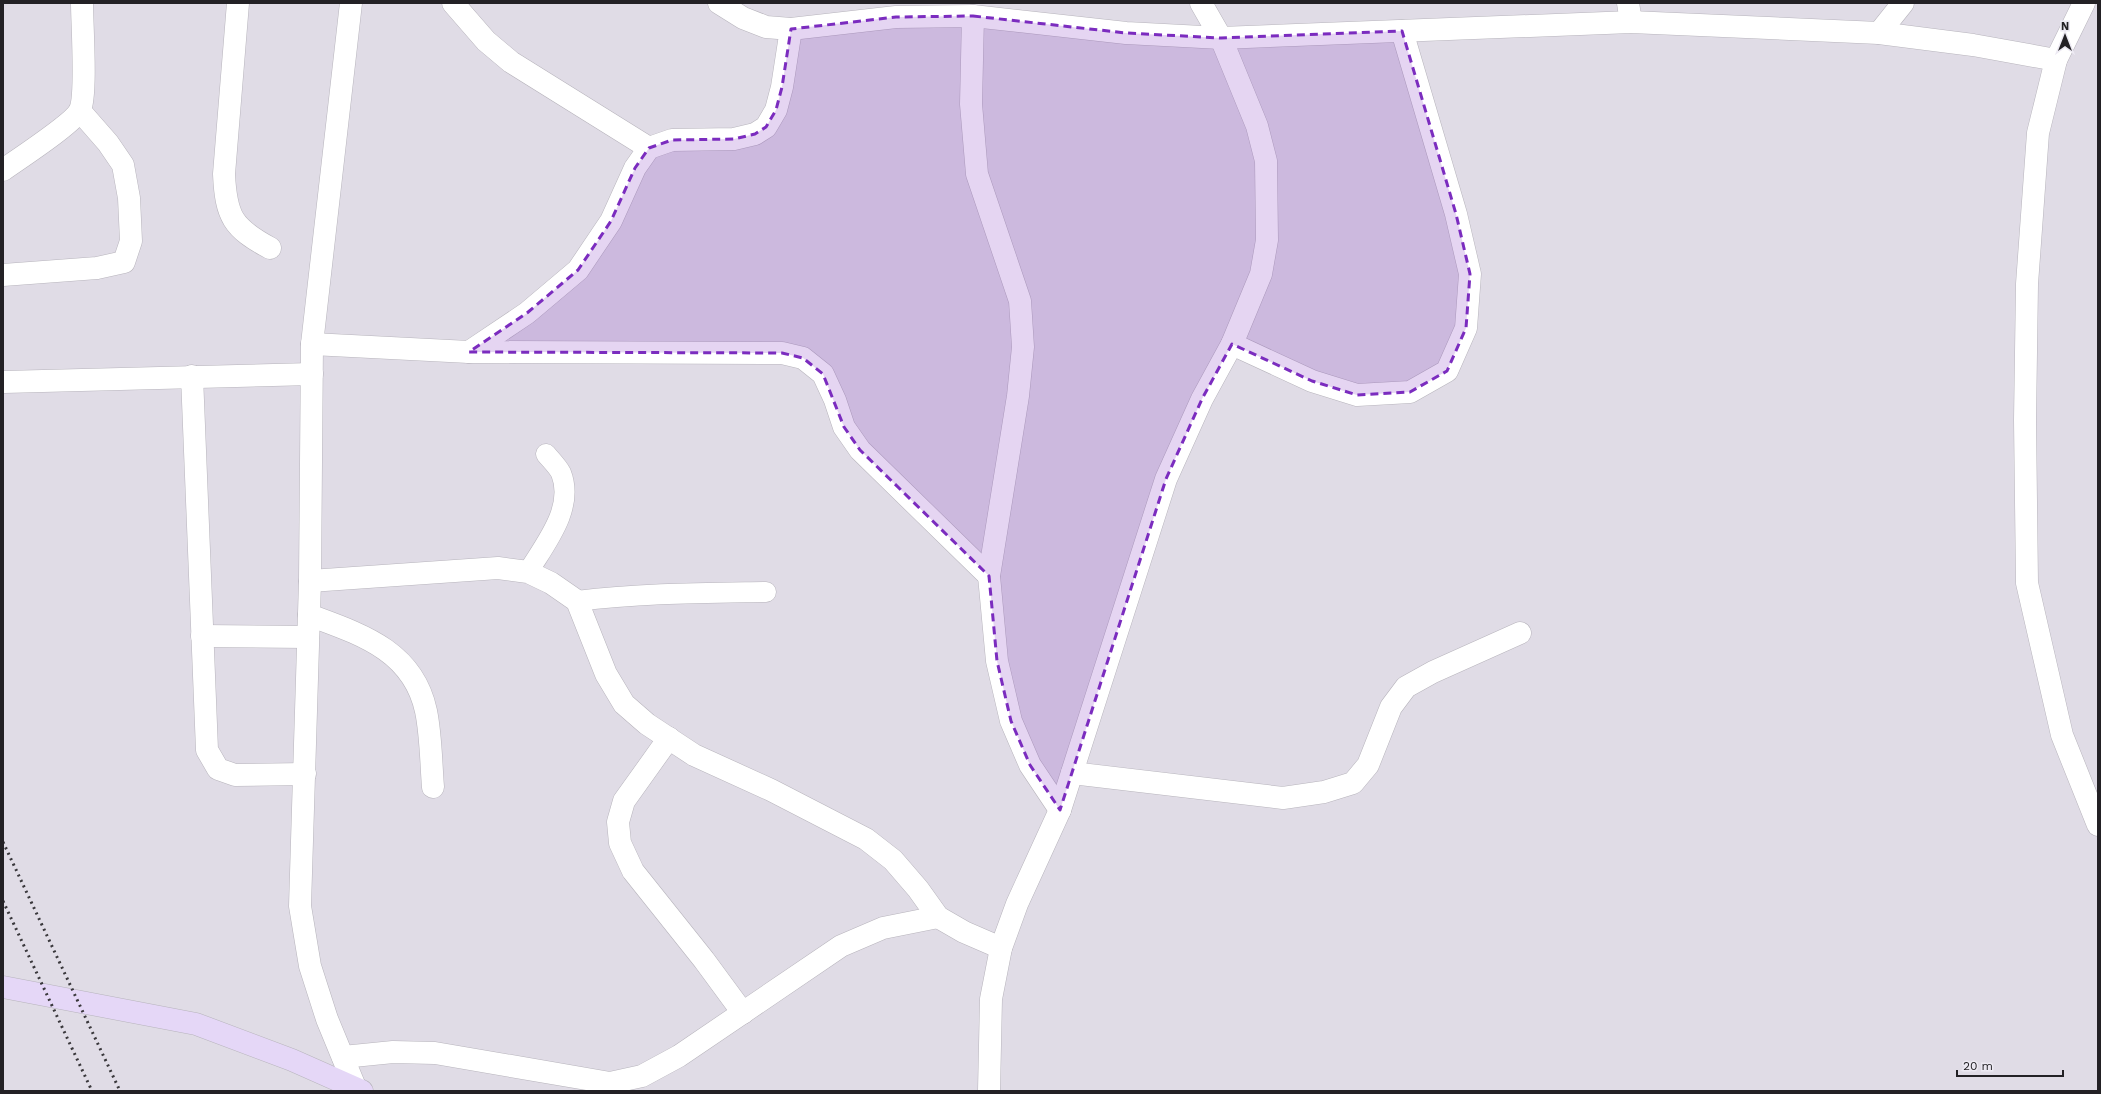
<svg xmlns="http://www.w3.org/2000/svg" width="2101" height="1094" font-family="'Work Sans',sans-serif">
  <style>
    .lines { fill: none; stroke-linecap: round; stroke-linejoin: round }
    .lane-casing { stroke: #b7b4bc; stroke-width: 21 }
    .street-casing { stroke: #b7b4bc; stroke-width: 23 }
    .secondary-casing { stroke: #b7b4bc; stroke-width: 23 }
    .lane { stroke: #fff; stroke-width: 20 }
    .street { stroke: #fff; stroke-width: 22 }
    .secondary { stroke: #e5d7f7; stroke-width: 22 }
    .rail { stroke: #39373b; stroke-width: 3; stroke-dasharray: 2 4; stroke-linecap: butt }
    .marked { fill: #7b2cbf; fill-opacity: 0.2; stroke: #7b2cbf; stroke-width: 3; stroke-dasharray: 8 5; stroke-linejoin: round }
  </style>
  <rect width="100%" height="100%" fill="#e0dce6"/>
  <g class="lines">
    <g class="lane-casing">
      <g id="lane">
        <path d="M 528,572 C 545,544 575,508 561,473 C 558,467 551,460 546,454"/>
        <path d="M 577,601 C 640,593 702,593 766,592"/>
      </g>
    </g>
    <g class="street-casing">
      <g id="street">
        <path d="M 238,3 L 224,174 C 226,217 233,228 270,248"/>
        <polyline points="351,3 312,344 310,581 300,906 310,966 327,1019 355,1087"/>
        <polyline points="453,3 486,41 511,62 649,148"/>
        <polyline points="719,3 743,18 766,27 791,29 896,17 973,16 1126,33 1221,38 1631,22 1879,33 1973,45 2056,60"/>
        <polyline points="1628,3 1631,22"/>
        <polyline points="2084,3 2056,60 2038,133 2027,284 2025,420 2027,583 2062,735 2098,825"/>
        <polyline points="973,16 971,104 977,174 1020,301 1023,347 1018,396 989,576 997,661 1011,721 1030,765 1060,810"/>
        <polyline points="1879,33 1903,3"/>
        <path d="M 3,170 C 17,160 74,123 80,110 C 87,94 82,24 82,3"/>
        <polyline points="3,275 97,268 124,262 131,241 129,198 123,165 108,143 80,111"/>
        <polyline points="312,344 469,352 782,353 803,358 823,374 835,400 844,427 860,450 989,576"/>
        <polyline points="1232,344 1312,381 1357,395 1410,392 1447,371 1466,328 1470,274 1456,214 1402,31"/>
        <polyline points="469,352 527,313 578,270 611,221 635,168 649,148 672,140 734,139 755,134 766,127 776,110 782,87 791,29"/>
        <polyline points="192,376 207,750 218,769 235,775 305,774"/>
        <polyline points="4,382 312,374"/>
        <polyline points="310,581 498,568 528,572 551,583 577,601 606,674 624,704 647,724 694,755 771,790 866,839 893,860 918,889 938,917 964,932 1001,948"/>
        <path d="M 309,615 C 360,634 413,650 426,711 C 431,735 431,762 433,787"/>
        <polyline points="202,636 308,637"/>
        <polyline points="669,738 624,801 618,822 620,843 633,871 704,960 743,1013"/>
        <polyline points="1072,773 1283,798 1324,792 1353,783 1368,765 1391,707 1406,687 1433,672 1520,633"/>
        <polyline points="343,1057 393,1052 435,1053 610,1083 642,1076 679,1056 841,946 883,928 938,917"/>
        <polyline points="989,1091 991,999 1001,948 1017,904 1060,810 1166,479 1202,399 1232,344 1261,274 1267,240 1266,161 1257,126 1221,38 1201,3"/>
      </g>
    </g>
    <g class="secondary-casing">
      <polyline id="secondary" points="3,987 196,1024 292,1060 362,1091"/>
    </g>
    <use href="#lane" class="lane"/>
    <use href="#street" class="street"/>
    <use href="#secondary" class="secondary"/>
    <g class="rail">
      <polyline points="3,842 120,1091"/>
      <polyline points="3,901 92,1091"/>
    </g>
  </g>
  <path class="marked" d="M 973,16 L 1126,33 L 1221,38 L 1402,31 L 1456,214 L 1470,274 L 1466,328 L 1447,371 L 1410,392 L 1357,395 L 1312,381 L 1232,344 L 1202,399 L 1166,479 L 1060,810 L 1030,765 L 1011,721 L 997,661 L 989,576 L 860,450 L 844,427 L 823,374 L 803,358 L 782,353 L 469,352 L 527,313 L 578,270 L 611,221 L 635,168 L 649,148 L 672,140 L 734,139 L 755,134 L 766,127 L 776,110 L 782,87 L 791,29 L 896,17 Z"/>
  <rect width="2101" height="1094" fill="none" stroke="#232125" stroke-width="8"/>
  <g transform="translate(2065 36)" stroke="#edeaf3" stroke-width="3" paint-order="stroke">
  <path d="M0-3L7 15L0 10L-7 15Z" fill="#232125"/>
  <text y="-6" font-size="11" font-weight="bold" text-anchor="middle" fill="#232125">N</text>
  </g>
  <path d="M1957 1070v6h106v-6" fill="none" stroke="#232125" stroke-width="2"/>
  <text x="1963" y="1070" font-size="12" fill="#232125" stroke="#edeaf3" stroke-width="3" paint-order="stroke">20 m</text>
</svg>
